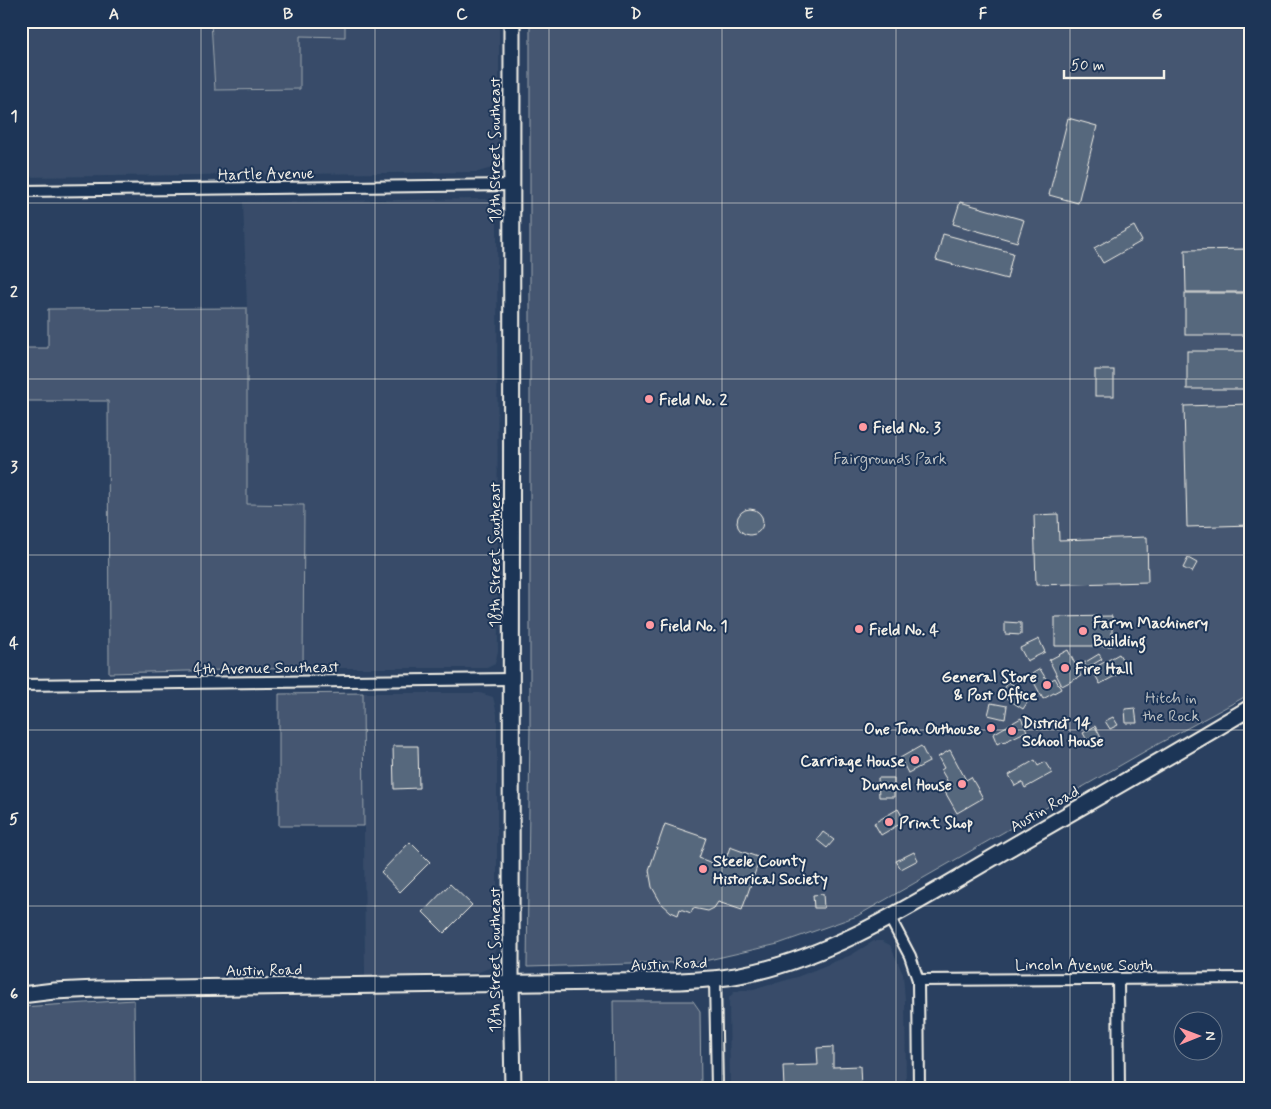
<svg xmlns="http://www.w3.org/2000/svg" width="1271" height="1109" font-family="Mynerve,sans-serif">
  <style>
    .built { fill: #374c69 }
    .green { fill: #445771; stroke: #9ca4ac }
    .building { fill: #56677d; stroke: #f4f1e8 }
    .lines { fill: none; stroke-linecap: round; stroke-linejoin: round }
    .street-casing { stroke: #f4f1e8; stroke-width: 14 }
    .secondary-casing { stroke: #f4f1e8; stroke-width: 19 }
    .street { stroke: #1d3557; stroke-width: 10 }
    .secondary { stroke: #1d3557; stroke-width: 15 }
    .grid { fill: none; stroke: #f4f1e8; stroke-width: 1; stroke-opacity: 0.55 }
    .poi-dot { fill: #ff9aa2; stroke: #1d3557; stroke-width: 2 }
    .labels { text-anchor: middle; stroke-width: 4; stroke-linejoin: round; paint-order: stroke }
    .street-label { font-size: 16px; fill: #f4f1e8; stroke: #1d3557 }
    .poi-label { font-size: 16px; font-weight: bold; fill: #f4f1e8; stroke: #1d3557; text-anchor: start }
    .park-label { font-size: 16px; fill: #bfc3c4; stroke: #1d3557 }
    .neatline { fill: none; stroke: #f4f1e8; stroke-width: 2 }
    .grid-label { font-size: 16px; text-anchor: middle; font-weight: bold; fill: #f4f1e8 }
  </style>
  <rect width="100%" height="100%" fill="#2a4060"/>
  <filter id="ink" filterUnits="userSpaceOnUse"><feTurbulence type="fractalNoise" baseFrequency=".02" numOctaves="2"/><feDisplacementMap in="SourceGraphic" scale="10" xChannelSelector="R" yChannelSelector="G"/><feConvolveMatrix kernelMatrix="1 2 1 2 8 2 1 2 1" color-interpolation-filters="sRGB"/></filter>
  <g filter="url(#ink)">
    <g class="built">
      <polygon points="21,21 211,21 216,90 300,89 300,36 345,37 345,21 499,21 499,140 496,167 478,172 21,177"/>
      <polygon points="484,199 493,202 497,209 498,651 495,664 487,668 303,668 304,505 247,505 247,308 243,202"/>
      <polygon points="363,693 480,693 493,697 497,714 497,924 494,966 479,972 365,977"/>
      <polygon points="874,941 882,941 890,945 903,974 905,1000 906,1088 730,1088 729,998 734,992 759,988 797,977 851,955"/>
    </g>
    <g class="green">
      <polygon points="211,21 345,21 345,37 300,36 300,89 215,90"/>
      <polygon points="530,21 1250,21 1250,694 1149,749 857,916 778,944 700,962 527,967 530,726"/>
      <polygon points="247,308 247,504 304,505 303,668 109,673 108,401 21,401 21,348 48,348 48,309"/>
      <polygon points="363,693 364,826 279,826 279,694"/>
      <polygon points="134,1000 135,1088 21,1088 21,1007"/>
      <polygon points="613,1001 693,1001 700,1011 701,1088 614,1088"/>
    </g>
    <g class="building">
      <polygon points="1068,118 1097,126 1078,203 1049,195"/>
      <polygon points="960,202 1024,220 1017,242 953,224"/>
      <rect x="1245" y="211" width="5" height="24"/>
      <polygon points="1134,226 1142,241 1103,263 1094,248"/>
      <polygon points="943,234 1013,253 1007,279 936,260"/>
      <polygon points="1250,249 1250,292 1186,292 1185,250"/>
      <rect x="1185" y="293" width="65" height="42"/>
      <rect x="1187" y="351" width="63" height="38"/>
      <rect x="1095" y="370" width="19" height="26"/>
      <polygon points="1250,404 1250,525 1187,527 1184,406"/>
      <circle cx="750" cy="522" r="13"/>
      <polygon points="1058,514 1059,540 1147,537 1148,582 1036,585 1034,515"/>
      <polygon points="1188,558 1197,563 1192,572 1183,568"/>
      <polygon points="1112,616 1112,646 1055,646 1055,617"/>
      <polygon points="1005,622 1021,623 1021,635 1005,634"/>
      <polygon points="1039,639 1045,652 1027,661 1020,648"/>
      <polygon points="1068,650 1081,676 1062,686 1049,660"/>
      <polygon points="1099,654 1102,659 1087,668 1084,663"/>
      <polygon points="1119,654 1128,669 1100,684 1092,669"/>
      <polygon points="1040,669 1048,682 1055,678 1061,689 1043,699 1030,675"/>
      <polygon points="1009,682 1031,697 1023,709 1000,694"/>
      <polygon points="991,703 1007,706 1005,719 988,715"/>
      <polygon points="1135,708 1137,723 1126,723 1125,709"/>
      <polygon points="1113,717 1118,725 1110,729 1105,721"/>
      <polygon points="1021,718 1027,731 1004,742 1003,741 997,744 993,734"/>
      <polygon points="1095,726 1101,738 1089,744 1083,733"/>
      <polygon points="393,746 418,746 419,788 394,789"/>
      <polygon points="921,746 929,762 908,773 900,758"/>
      <polygon points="950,750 966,780 971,777 983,798 957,813 945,792 952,789 941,770 944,768 938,757"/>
      <polygon points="1035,760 1038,766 1045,762 1052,773 1025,788 1022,782 1015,786 1009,775"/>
      <polygon points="878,778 894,778 894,797 879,797"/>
      <polygon points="898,809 905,821 881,835 874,823"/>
      <polygon points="665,824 706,838 699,858 723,867 730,847 760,858 742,910 718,902 714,908 708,911 693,908 691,913 680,909 678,915 671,912 661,903 652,887 649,870"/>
      <polygon points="823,832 834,840 827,848 817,840"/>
      <polygon points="410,842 430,862 400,892 381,872"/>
      <polygon points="914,852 918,860 901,869 896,861"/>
      <polygon points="450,884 472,905 444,933 423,912"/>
      <polygon points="823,894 824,908 814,908 813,895"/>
      <polygon points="833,1047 833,1067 860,1066 861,1088 784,1088 783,1066 818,1065 817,1048"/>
    </g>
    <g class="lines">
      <g class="street-casing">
        <g id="street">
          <polyline points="21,191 512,185"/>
          <polyline points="21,685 511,679"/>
          <polyline points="889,916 910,956 918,980 919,1088"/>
          <polyline points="715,979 717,1088"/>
          <polyline points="1118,979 1119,1088"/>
          <polyline points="918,980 1250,978"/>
        </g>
      </g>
      <g class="secondary-casing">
        <g id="secondary">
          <polyline points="512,21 511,984 513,1088"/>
          <path d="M 21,995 L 54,991 L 97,989 L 680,981 C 700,980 720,979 740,975 C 834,958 926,896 1008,849 C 1089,802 1170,756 1250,708"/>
        </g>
      </g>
      <use href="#street" class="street"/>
      <use href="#secondary" class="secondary"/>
    </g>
  </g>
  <path class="grid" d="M 201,21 L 201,1088M 375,21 L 375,1088M 549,21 L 549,1088M 722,21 L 722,1088M 896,21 L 896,1088M 1070,21 L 1070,1088M 21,203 L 1250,203M 21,379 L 1250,379M 21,555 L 1250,555M 21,730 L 1250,730M 21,906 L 1250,906"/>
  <g class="poi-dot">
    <circle cx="649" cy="399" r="5"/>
    <circle cx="863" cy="427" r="5"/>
    <circle cx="650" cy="625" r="5"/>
    <circle cx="859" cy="629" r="5"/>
    <circle cx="1083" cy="631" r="5"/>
    <circle cx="1065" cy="668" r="5"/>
    <circle cx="1047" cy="685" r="5"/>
    <circle cx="991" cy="728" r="5"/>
    <circle cx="1012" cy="731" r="5"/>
    <circle cx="915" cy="760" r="5"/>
    <circle cx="962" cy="784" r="5"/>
    <circle cx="889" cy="822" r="5"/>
    <circle cx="703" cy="869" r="5"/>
  </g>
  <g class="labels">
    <g class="street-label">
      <text transform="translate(494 150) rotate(-90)" y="6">18th Street Southeast</text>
      <text transform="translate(266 173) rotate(-1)" y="6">Hartle Avenue</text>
      <text transform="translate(494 555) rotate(-90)" y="6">18th Street Southeast</text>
      <text transform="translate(266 667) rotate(-1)" y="6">4th Avenue Southeast</text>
      <text transform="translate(1044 808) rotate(-30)" y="6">Austin Road</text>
      <text transform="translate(494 960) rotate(-90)" y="6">18th Street Southeast</text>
      <text transform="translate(669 963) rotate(-2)" y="6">Austin Road</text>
      <text x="1084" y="970">Lincoln Avenue South</text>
      <text transform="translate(264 969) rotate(-1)" y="6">Austin Road</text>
    </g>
    <g class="poi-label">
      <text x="659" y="405">Field No. 2</text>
      <text x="873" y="433">Field No. 3</text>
      <text x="1093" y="628">Farm Machinery<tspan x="1093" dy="18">Building</tspan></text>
      <text x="660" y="631">Field No. 1</text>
      <text x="869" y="635">Field No. 4</text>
      <text x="1075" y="674">Fire Hall</text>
      <text x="1037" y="682" text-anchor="end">General Store<tspan x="1037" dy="18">&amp; Post Office</tspan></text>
      <text x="1022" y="728">District 14<tspan x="1022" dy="18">School House</tspan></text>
      <text x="981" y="734" text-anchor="end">One Ton Outhouse</text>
      <text x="905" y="766" text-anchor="end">Carriage House</text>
      <text x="952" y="790" text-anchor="end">Dunnel House</text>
      <text x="899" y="828">Print Shop</text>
      <text x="713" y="866">Steele County<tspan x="713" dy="18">Historical Society</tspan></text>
    </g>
    <g class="park-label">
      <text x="890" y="464">Fairgrounds Park</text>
      <text x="1171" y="703">Hitch in<tspan x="1171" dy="18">the Rock</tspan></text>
    </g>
  </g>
  <rect width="1271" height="1109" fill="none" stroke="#1d3557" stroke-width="55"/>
  <g transform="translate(1198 1036) rotate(89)"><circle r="24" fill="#1d3557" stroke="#738091"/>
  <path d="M0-4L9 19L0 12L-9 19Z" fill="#ff9aa2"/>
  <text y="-8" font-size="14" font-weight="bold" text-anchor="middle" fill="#f4f1e8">N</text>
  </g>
  <path d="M1064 70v8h100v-8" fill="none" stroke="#f4f1e8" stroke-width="2.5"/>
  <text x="1071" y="70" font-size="15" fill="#f4f1e8" stroke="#1d3557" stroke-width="4" paint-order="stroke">50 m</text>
  <rect x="28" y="28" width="1216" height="1054" class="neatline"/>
  <g class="grid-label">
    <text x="114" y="19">A</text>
    <text x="288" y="19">B</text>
    <text x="462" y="19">C</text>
    <text x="636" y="19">D</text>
    <text x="809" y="19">E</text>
    <text x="983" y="19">F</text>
    <text x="1157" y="19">G</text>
    <text x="14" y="121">1</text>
    <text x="14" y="297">2</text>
    <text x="14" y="472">3</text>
    <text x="14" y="648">4</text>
    <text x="14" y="824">5</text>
    <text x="14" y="999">6</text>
  </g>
</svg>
